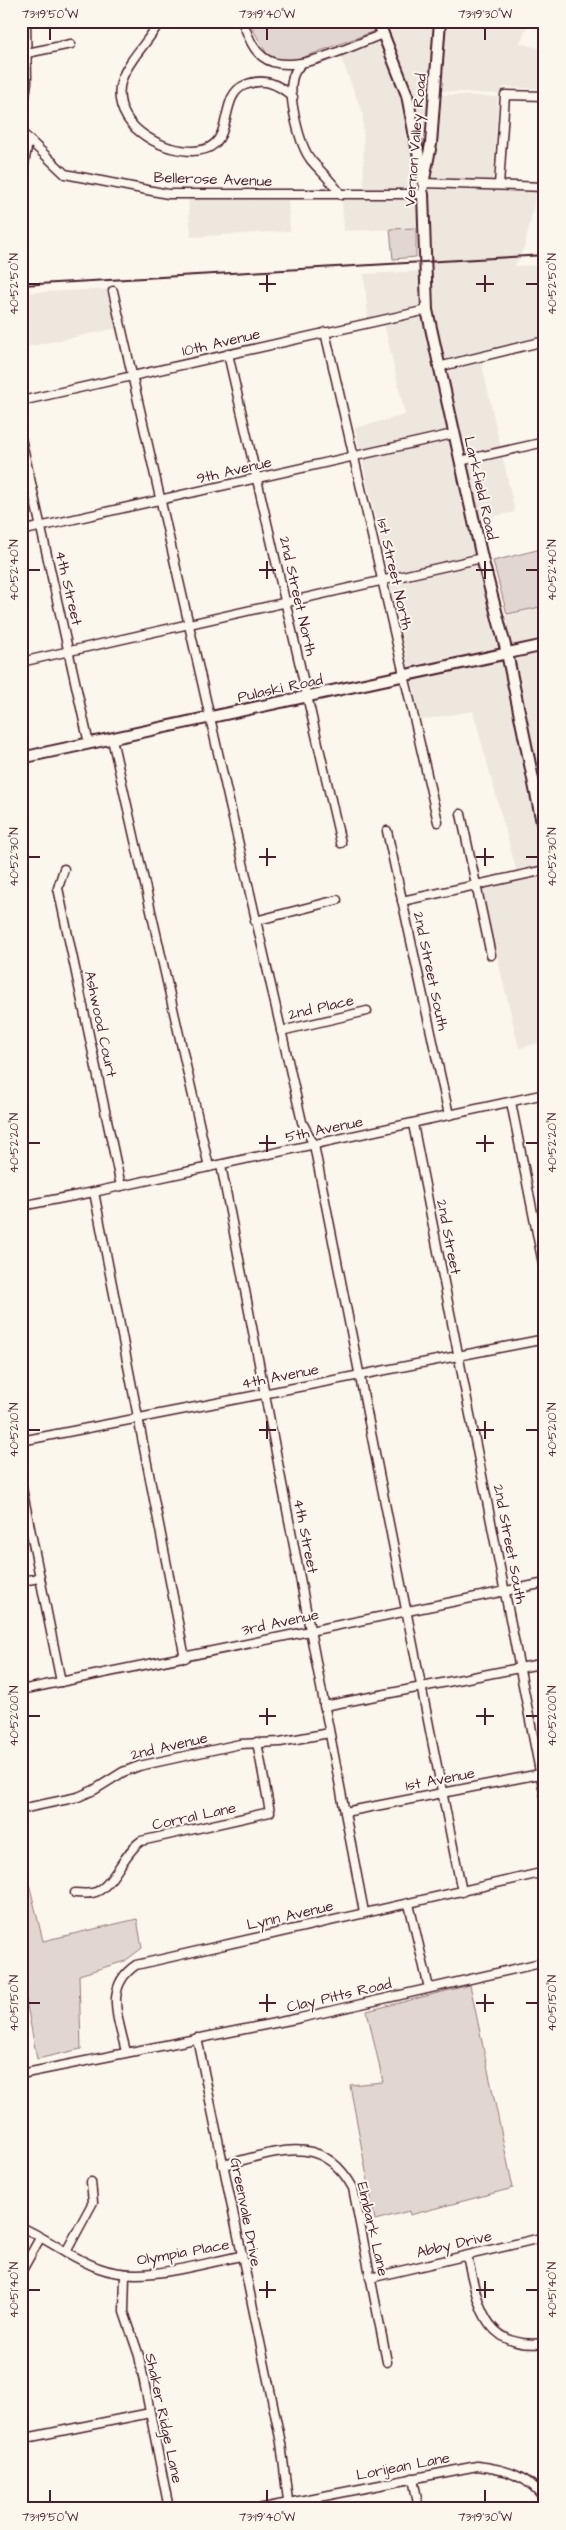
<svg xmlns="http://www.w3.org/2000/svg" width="566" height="2530" font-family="'Architects Daughter',sans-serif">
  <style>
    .built { fill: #eee7de }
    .green { fill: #e2d7d0; stroke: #967b7e }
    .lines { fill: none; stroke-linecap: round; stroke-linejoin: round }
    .minor-casing { stroke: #4a1f2b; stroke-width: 11 }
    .major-casing { stroke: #4a1f2b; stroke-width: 14 }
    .minor { stroke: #fbf7ec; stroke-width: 8 }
    .major { stroke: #fbf7ec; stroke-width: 10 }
    .rail { stroke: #4a1f2b; stroke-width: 2 }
    .ticks { fill: none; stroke: #4a1f2b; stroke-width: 2 }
    .labels { text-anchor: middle; stroke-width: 4; stroke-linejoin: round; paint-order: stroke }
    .street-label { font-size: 15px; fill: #4a1f2b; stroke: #fbf7ec }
    .neatline { fill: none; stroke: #4a1f2b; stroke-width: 2 }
    .ticks-label { font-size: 12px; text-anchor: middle; fill: #4a1f2b }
  </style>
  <rect width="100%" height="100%" fill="#fbf7ec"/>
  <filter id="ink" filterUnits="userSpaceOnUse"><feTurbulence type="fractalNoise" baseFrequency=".02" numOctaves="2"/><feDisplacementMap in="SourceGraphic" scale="10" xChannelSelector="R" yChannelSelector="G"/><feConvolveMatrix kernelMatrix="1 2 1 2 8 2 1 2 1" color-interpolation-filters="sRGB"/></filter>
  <g filter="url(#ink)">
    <g class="built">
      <polygon points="434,21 430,94 498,97 493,190 537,190 525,245 515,266 545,265 545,335 479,351 515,512 466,522 491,619 545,606 545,1051 543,1042 519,1048 481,889 519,880 473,711 421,720 355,428 405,415 384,323 369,327 364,274 425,271 424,228 344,231 342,200 364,200 363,114 340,55 381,40 387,22"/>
      <polygon points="444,21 529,21 520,43 545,50 545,89 503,87 501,94 438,91"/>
      <polygon points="188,199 288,200 290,231 191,237"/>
      <polygon points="111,289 119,328 21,348 21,293"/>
    </g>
    <g class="green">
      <polygon points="248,21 372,21 375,31 293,61 277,60 267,54"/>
      <polygon points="416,228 416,257 393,259 390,229"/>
      <polygon points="545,548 545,606 507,614 493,561"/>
      <polygon points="25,1867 43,1941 137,1919 142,1948 125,1961 79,1975 81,2049 37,2059 21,1973 21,1868"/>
      <polygon points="470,1985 513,2188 410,2215 409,2211 375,2220 350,2085 383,2082 367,2011"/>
    </g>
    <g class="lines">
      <g class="minor-casing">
        <g id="minor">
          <path d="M 160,21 C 142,54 103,78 127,118 C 136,132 154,143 171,148 C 245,166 212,98 245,85 C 264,77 278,84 293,97"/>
          <path d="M 242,21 C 248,34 251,48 263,57 C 290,79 354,44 383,34"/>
          <polyline points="27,53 71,44"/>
          <path d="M 301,64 C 296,69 293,74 292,81 C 289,99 299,145 311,160 C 321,172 332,181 341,195"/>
          <polyline points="21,132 65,174 168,194 423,194 424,183 545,187"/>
          <polyline points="21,179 27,148 22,132 22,116 27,82 26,21"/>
          <polyline points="499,185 505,95 545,96"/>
          <polyline points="113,291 302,1122 314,1145 462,1892"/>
          <polyline points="325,332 438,822"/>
          <polyline points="228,354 341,843"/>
          <polyline points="438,367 545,341"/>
          <polyline points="21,401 427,310"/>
          <polyline points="21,438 89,744"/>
          <polyline points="460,461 545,442"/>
          <polyline points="21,531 453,434"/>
          <polyline points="21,662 482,558"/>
          <polyline points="112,739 209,1167"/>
          <polyline points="534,788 545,785"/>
          <polyline points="461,814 491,955"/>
          <polyline points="387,831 449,1115"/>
          <polyline points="64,869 58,888 121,1186"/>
          <polyline points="402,901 545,870"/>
          <polyline points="255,921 337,900"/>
          <polyline points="281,1031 367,1011"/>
          <polyline points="511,1102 545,1274"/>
          <polyline points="413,1124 545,1797"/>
          <polyline points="221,1165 364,1912"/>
          <polyline points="94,1192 185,1658"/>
          <polyline points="21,1206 94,1192 545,1094"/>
          <polyline points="21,1441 545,1339"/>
          <polyline points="21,1483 61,1682"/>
          <polyline points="21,1581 40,1578"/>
          <polyline points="21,1690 545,1583"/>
          <polyline points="324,1706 545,1663"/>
          <polyline points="21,1809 78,1797 94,1790 123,1772 139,1766 240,1744 280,1742 329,1733"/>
          <polyline points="345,1812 540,1774"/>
          <path d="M 75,1893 C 80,1893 87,1894 92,1893 C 112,1890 122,1854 141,1841 L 270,1812 L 257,1742"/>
          <polyline points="409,1904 429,1988"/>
          <polyline points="197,2038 281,2443 289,2509"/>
          <path d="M 126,2052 C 119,2020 103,1987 136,1965 L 545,1872"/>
          <polyline points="21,2074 300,2018 545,1962"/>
          <path d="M 223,2165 C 275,2153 321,2130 353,2188 L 387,2362"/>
          <path d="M 21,2227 C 48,2239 71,2258 99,2268 C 141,2284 198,2264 241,2256"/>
          <polyline points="66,2252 93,2202 91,2182"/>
          <path d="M 467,2256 C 478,2302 483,2351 545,2343"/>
          <polyline points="21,2272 40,2238"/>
          <polyline points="125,2275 124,2312 139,2356 169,2509"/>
          <polyline points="370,2278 545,2237"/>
          <polyline points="21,2439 150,2413"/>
          <polyline points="413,2478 419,2509"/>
          <path d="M 258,2509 L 477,2466 C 504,2469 530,2476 545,2500"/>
        </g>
      </g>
      <g class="major-casing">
        <g id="major">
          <polyline points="378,21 407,95 424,183"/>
          <polyline points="424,179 431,144 440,21"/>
          <polyline points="423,194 427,310 482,558 507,653 545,837"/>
          <polyline points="21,758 545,645"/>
        </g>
      </g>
      <use href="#minor" class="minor"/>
      <use href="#major" class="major"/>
      <polyline class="rail" points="21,285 545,255"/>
    </g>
  </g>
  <path class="ticks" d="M 50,28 L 50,40M 267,28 L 267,40M 485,28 L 485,40M 267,275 L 267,292M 485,275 L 485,292M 28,284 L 40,284M 259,284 L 276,284M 476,284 L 494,284M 526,284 L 538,284M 267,561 L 267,579M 485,561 L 485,579M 28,570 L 40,570M 259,570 L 276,570M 476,570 L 494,570M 526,570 L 538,570M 267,848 L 267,866M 485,848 L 485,866M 28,857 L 40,857M 259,857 L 276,857M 476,857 L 494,857M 526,857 L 538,857M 267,1135 L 267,1152M 485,1135 L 485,1152M 28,1143 L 40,1143M 259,1143 L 276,1143M 476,1143 L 494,1143M 526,1143 L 538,1143M 267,1421 L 267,1439M 485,1421 L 485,1439M 28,1430 L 40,1430M 259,1430 L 276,1430M 476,1430 L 494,1430M 526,1430 L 538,1430M 267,1708 L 267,1725M 485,1708 L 485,1725M 28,1716 L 40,1716M 259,1716 L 276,1716M 476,1716 L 494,1716M 526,1716 L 538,1716M 267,1994 L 267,2012M 485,1994 L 485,2012M 28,2003 L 40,2003M 259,2003 L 276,2003M 476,2003 L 494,2003M 526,2003 L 538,2003M 267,2281 L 267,2298M 485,2281 L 485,2298M 28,2290 L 40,2290M 259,2290 L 276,2290M 476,2290 L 494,2290M 526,2290 L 538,2290M 50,2490 L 50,2502M 267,2490 L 267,2502M 485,2490 L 485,2502"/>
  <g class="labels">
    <g class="street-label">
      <text transform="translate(415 140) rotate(-85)" y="5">Vernon Valley Road</text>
      <text transform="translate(213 179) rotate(2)" y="5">Bellerose Avenue</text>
      <text transform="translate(221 342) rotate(-13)" y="5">10th Avenue</text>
      <text transform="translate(234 470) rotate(-13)" y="5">9th Avenue</text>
      <text transform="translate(481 488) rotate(77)" y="5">Larkfield Road</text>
      <text transform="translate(395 574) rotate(77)" y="5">1st Street North</text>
      <text transform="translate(69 588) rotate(77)" y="5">4th Street</text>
      <text transform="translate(298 596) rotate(77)" y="5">2nd Street North</text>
      <text transform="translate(280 688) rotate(-12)" y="5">Pulaski Road</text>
      <text transform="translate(431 971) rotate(78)" y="5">2nd Street South</text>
      <text transform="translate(321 1007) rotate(-13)" y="5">2nd Place</text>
      <text transform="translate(101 1024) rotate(78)" y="5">Ashwood Court</text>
      <text transform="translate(324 1129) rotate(-12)" y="5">5th Avenue</text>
      <text transform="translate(449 1237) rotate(79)" y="5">2nd Street</text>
      <text transform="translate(280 1376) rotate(-11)" y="5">4th Avenue</text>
      <text transform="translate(306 1536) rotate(79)" y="5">4th Street</text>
      <text transform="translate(510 1544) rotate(79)" y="5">2nd Street South</text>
      <text transform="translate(280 1622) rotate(-12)" y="5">3rd Avenue</text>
      <text transform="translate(169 1746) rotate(-13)" y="5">2nd Avenue</text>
      <text transform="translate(440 1779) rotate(-11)" y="5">1st Avenue</text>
      <text transform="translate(194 1816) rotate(-12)" y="5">Corral Lane</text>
      <text transform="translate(290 1915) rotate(-13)" y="5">Lynn Avenue</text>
      <text transform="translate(339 1995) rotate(-13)" y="5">Clay Pitts Road</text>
      <text transform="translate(246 2212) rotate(79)" y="5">Greenvale Drive</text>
      <text transform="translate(373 2229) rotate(77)" y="5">Elmbark Lane</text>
      <text transform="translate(454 2244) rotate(-13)" y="5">Abby Drive</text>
      <text transform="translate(183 2252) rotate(-10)" y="5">Olympia Place</text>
      <text transform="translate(164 2418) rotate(78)" y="5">Shaker Ridge Lane</text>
      <text transform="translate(403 2466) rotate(-11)" y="5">Lorijean Lane</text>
    </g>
  </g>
  <rect width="566" height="2530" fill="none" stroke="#fbf7ec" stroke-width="55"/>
  <rect x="28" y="28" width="510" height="2474" class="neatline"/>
  <g class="ticks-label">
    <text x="50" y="18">73°19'50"W</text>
    <text x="267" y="18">73°19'40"W</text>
    <text x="485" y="18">73°19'30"W</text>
    <text transform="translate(14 284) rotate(-90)" y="4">40°52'50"N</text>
    <text transform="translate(552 284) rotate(-90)" y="4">40°52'50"N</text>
    <text transform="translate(14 570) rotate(-90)" y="4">40°52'40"N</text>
    <text transform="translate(552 570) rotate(-90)" y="4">40°52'40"N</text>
    <text transform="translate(14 857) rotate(-90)" y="4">40°52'30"N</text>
    <text transform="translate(552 857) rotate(-90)" y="4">40°52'30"N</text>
    <text transform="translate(14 1143) rotate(-90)" y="4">40°52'20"N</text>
    <text transform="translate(552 1143) rotate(-90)" y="4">40°52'20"N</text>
    <text transform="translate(14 1430) rotate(-90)" y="4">40°52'10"N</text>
    <text transform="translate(552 1430) rotate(-90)" y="4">40°52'10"N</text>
    <text transform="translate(14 1716) rotate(-90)" y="4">40°52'00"N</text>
    <text transform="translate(552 1716) rotate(-90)" y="4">40°52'00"N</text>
    <text transform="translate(14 2003) rotate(-90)" y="4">40°51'50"N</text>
    <text transform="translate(552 2003) rotate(-90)" y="4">40°51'50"N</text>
    <text transform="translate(14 2290) rotate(-90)" y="4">40°51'40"N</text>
    <text transform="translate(552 2290) rotate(-90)" y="4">40°51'40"N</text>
    <text x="50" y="2521">73°19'50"W</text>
    <text x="267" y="2521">73°19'40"W</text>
    <text x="485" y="2521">73°19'30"W</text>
  </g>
</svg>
